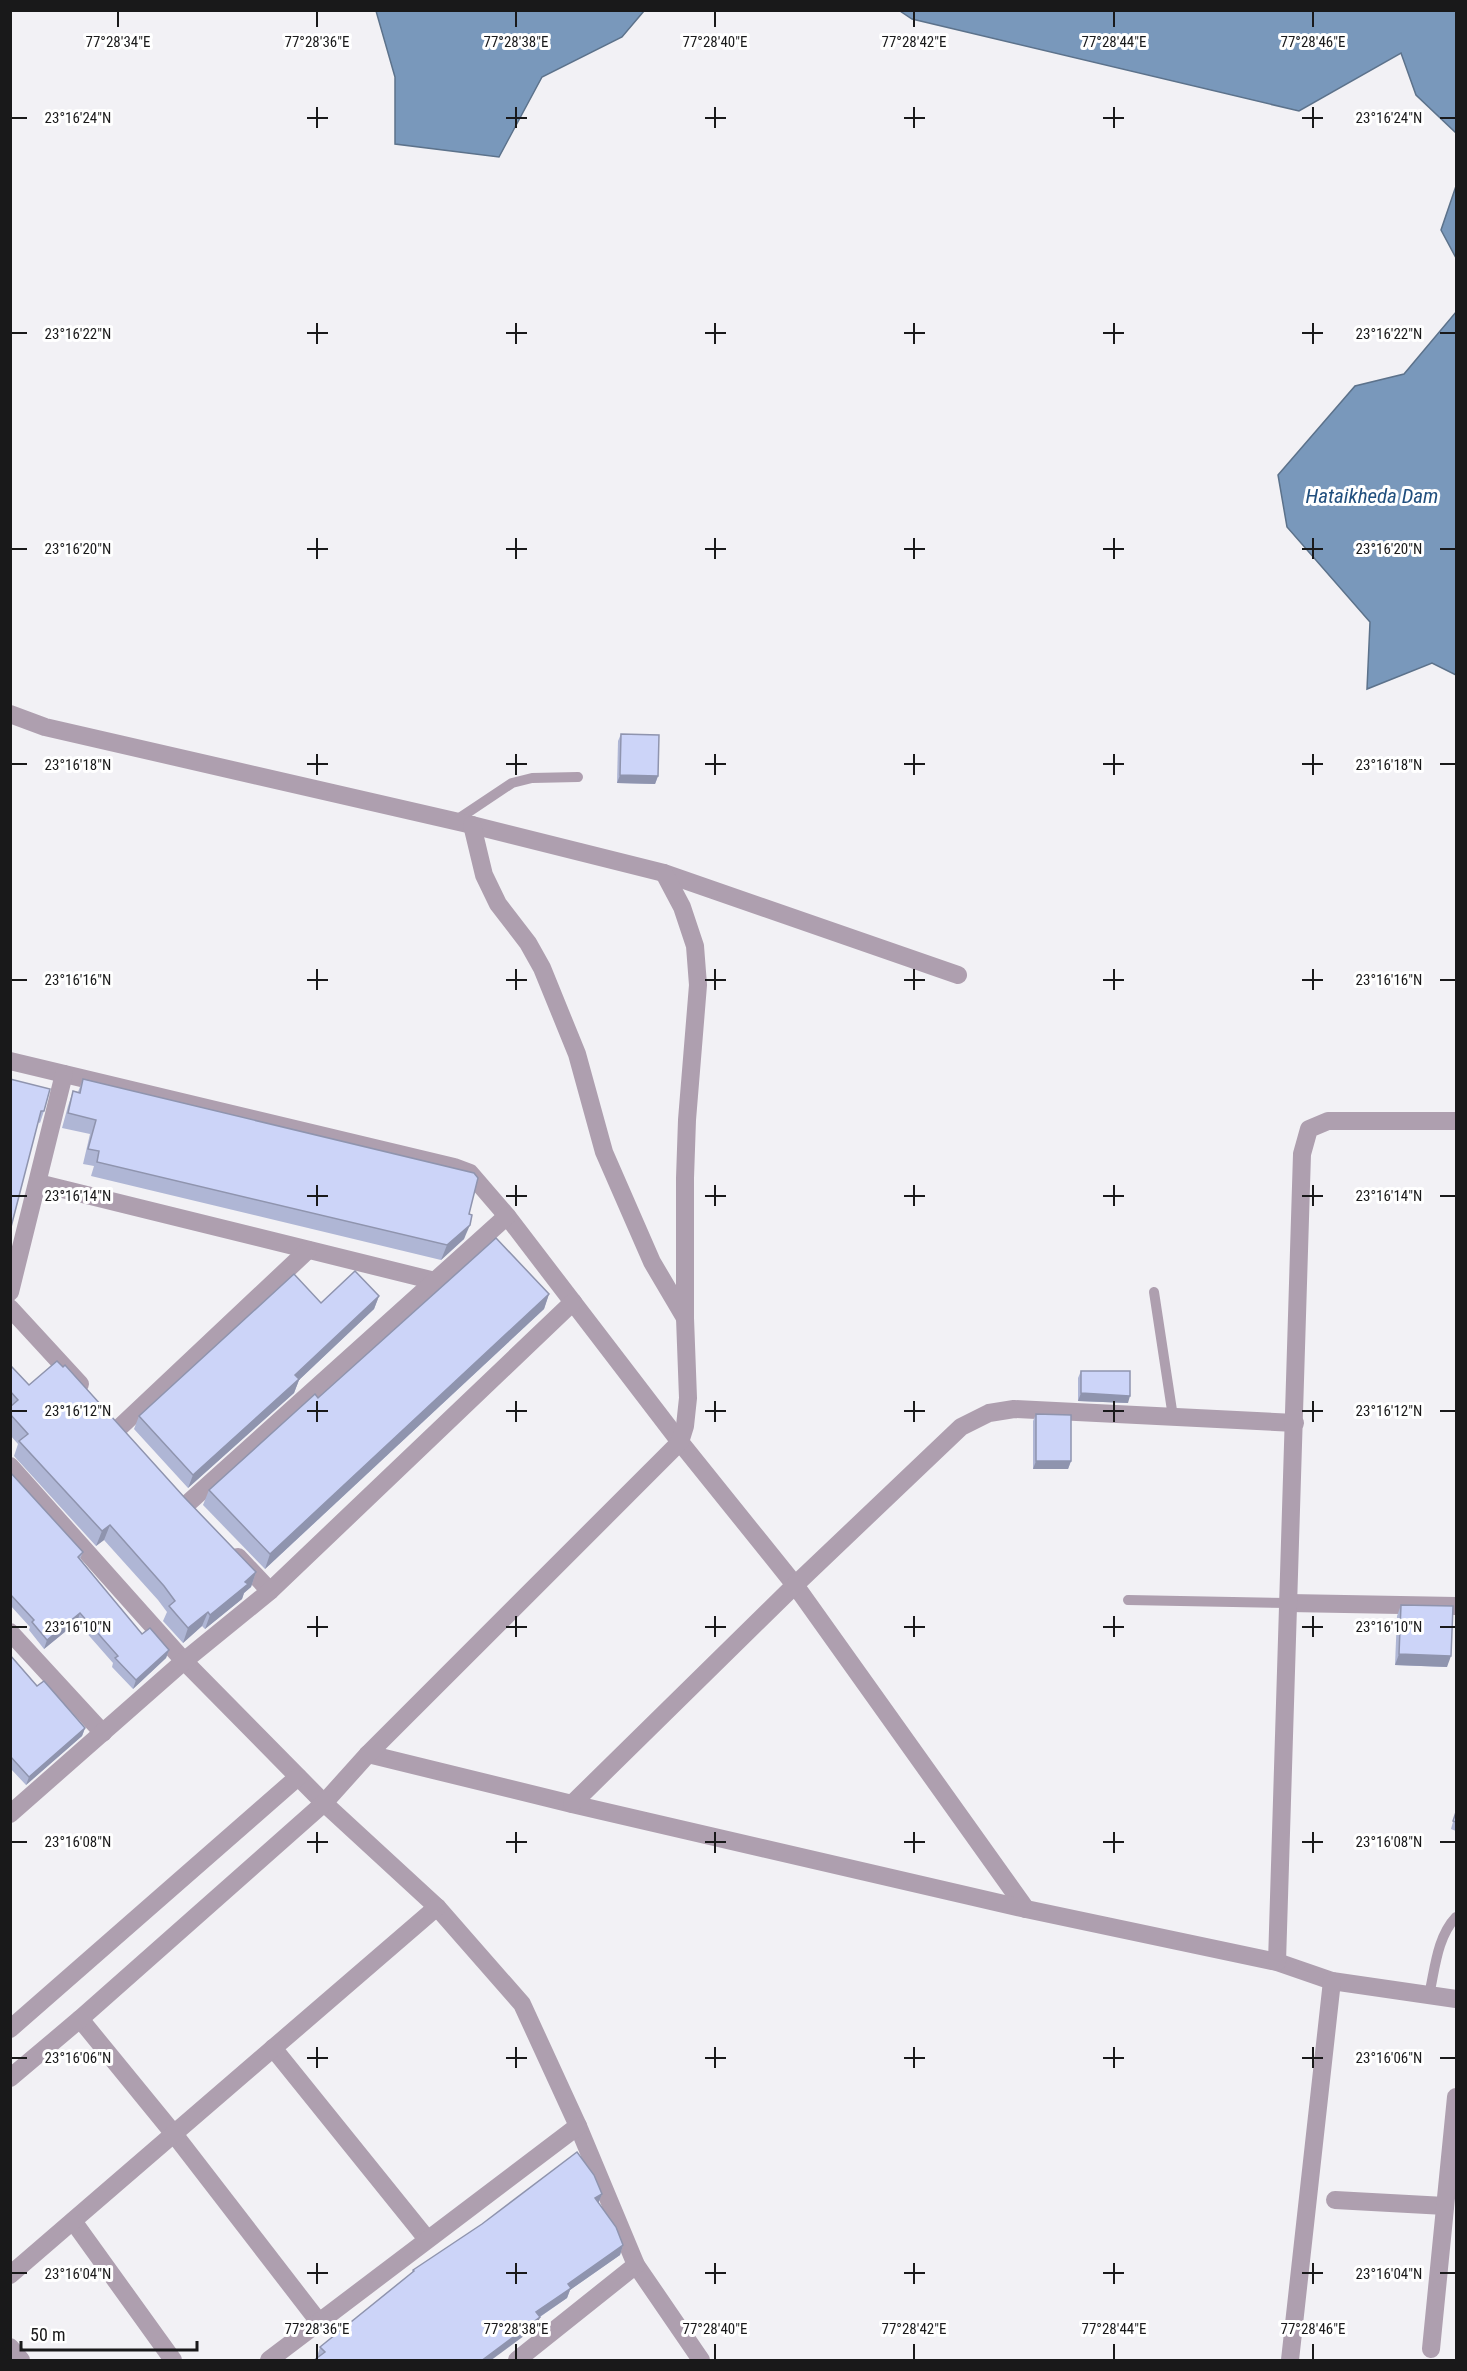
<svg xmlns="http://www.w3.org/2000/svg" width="1467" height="2371" font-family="'Roboto Condensed',sans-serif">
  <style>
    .water { fill: #7998bb; stroke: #5c728b; stroke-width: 1.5 }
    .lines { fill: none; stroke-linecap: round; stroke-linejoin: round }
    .lane { stroke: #ae9faf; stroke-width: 10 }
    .street { stroke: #ae9faf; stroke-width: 18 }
    .wall { fill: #afb6d5 }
    .shaded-wall { fill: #8f94ae }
    .building { fill: #ccd4f8; stroke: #8f94ae; stroke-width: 1.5 }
    .ticks { fill: none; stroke: #19191a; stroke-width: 2 }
    .labels { text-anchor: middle; stroke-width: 6; stroke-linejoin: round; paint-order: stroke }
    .water-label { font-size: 21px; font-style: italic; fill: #214f7e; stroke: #fff }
    .ticks-label { font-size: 15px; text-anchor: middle; fill: #19191a; stroke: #fff; stroke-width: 6; stroke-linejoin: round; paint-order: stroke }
  </style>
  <rect width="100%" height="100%" fill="#f2f1f5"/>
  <g class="water">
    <polygon points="376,11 376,10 644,11 622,37 542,77 499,157 395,144 395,77"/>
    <polygon points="900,11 1456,11 1456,133 1416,95 1401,53 1299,111 912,19"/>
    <polygon points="1456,186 1456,258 1441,230"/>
    <polygon points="1456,312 1456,675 1432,663 1367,689 1370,622 1287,527 1278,475 1355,386 1404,374"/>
  </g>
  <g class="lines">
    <g class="lane">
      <polyline points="455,821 512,783 532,778 578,777"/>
      <polyline points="1154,1292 1173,1417"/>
      <polyline points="1128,1600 1289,1603"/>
      <path d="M 1429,1995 C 1435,1969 1437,1937 1456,1917"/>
    </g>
    <g class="street">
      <polyline points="10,714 45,727 472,825 664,873 958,975"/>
      <polyline points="472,825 484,875 498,904 528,943 542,968 577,1054 604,1152 652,1262 685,1318"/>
      <polyline points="10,1061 454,1167 470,1173 507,1216 680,1442 795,1585 1026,1909"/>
      <polyline points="38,1183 435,1281"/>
      <polyline points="10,1292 64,1074"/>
      <polyline points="10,1308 80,1384"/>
      <polyline points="119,1428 308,1250"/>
      <polyline points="10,1466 184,1661 324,1803 437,1907 522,2004 578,2126 636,2265 701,2360"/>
      <polyline points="187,1504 507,1216"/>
      <polyline points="238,1557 270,1591"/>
      <polyline points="1289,1603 1456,1606"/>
      <polyline points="10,1632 103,1733"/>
      <polyline points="368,1754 572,1804 1026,1909 1277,1962 1332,1981 1456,1999"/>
      <polyline points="572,1804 795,1585 961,1427 989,1413 1014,1409 1295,1423"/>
      <polyline points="10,1814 184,1661 270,1591 573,1302"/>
      <polyline points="1277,1962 1302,1154 1309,1129 1328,1121 1456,1121"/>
      <polyline points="80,2019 174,2134 319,2322"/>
      <polyline points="10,2029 298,1777"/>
      <polyline points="273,2048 427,2239"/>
      <polyline points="10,2078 80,2019 324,1803 368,1754 680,1442 685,1426 688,1398 685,1318 685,1178 687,1120 698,985 695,946 682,907 664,873"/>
      <polyline points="1335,2200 1445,2206"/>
      <polyline points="73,2221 173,2360"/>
      <polyline points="10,2275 437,1907"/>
      <polyline points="10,2347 21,2360"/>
      <polyline points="1431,2349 1456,2097"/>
      <polyline points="269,2360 578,2126"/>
      <polyline points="517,2360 636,2265"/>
      <polyline points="1290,2360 1332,1981"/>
    </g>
  </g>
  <g class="wall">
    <polygon points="621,734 658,776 655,784 617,783 618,741"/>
    <polygon points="10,1079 44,1111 40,1123 38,1122"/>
    <polygon points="83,1079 469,1214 464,1239 441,1260 91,1176 94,1166 83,1164 90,1134 62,1128 68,1106 73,1091 78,1092"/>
    <polygon points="549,1294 544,1309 265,1569 203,1505 209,1490 318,1398"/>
    <polygon points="379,1296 374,1309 299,1380 294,1393 188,1488 134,1429 139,1416 321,1303"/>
    <polygon points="10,1365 29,1385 184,1497 256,1572 251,1587 244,1593 242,1599 205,1629 202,1626 183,1643 163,1621 167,1612 158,1600 104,1540 96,1546 14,1456 18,1444 10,1435"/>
    <polygon points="1081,1371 1128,1403 1078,1401 1078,1378"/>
    <polygon points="1036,1414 1071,1461 1068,1469 1033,1469 1033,1421"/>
    <polygon points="10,1472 83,1552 80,1559 142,1634 169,1650 166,1658 133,1689 112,1667 113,1663 77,1622 44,1649 29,1630 30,1627 10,1605"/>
    <polygon points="1401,1605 1447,1667 1395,1665 1397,1616"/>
    <polygon points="10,1655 37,1686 85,1728 82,1736 26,1785 10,1768"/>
    <polygon points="1456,1811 1456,1831 1451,1829"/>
    <polygon points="602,2194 598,2203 623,2245 620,2255 570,2290 567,2298 540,2317 536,2327 317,2357 320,2347 412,2273 413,2270"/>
  </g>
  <g class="shaded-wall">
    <polygon points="620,775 658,776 655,784 617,783"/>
    <polygon points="470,1225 464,1239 441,1260 447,1245"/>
    <polygon points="549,1294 544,1309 265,1569 270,1554"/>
    <polygon points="379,1296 374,1309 299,1380 294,1393 188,1488 193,1475 295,1375"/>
    <polygon points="1081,1393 1130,1396 1128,1403 1078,1401"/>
    <polygon points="1036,1461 1071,1461 1068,1469 1033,1469"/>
    <polygon points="110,1525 104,1540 96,1546 102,1531"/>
    <polygon points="256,1572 251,1587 244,1593 242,1599 205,1629 210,1615"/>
    <polygon points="208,1612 202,1626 183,1643 188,1628"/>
    <polygon points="80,1613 77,1622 44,1649 47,1640"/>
    <polygon points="169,1650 166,1658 133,1689 136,1680"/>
    <polygon points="1399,1654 1451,1656 1447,1667 1395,1665"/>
    <polygon points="85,1728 82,1736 26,1785 29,1777"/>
    <polygon points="602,2194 598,2204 595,2198"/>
    <polygon points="623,2245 620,2255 570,2290 567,2298 532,2322 536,2312 568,2284"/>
    <polygon points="540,2317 536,2327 490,2361 481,2361"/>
  </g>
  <g class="building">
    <polygon points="621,734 659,735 658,776 620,775"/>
    <polygon points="10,1079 50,1089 44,1111 41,1111 10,1231"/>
    <polygon points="83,1079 474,1173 478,1178 469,1214 472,1215 470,1225 447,1245 97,1162 99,1151 88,1149 96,1120 68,1113 73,1091 80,1093"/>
    <polygon points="496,1238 549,1294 270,1554 209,1490 315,1394 318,1398"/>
    <polygon points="355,1271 379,1296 295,1375 299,1379 193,1475 139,1416 294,1274 321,1303"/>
    <polygon points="57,1361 63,1367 65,1365 184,1497 256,1572 245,1582 248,1584 210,1615 208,1612 188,1628 169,1606 175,1601 164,1586 110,1525 102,1531 19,1441 28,1434 10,1414 10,1407 18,1400 10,1391 10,1365 29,1385"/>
    <polygon points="1081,1371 1130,1371 1130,1396 1081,1393"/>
    <polygon points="1036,1414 1071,1415 1071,1461 1036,1461"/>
    <polygon points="10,1472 83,1552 78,1557 142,1634 150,1628 169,1650 136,1680 115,1658 118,1656 80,1613 47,1640 32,1622 34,1620 10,1594"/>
    <polygon points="1401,1605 1453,1606 1451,1656 1399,1654"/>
    <polygon points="10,1655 37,1686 44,1681 85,1728 29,1777 10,1756"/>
    <polygon points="1456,1812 1456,1822 1453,1821"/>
    <polygon points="577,2152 594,2175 602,2194 595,2198 616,2227 623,2245 568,2284 571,2288 536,2312 540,2317 481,2361 313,2361 325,2352 320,2347 414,2271 413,2270 482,2224"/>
  </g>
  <path class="ticks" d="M 118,12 L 118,27M 317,12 L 317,27M 516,12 L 516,27M 715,12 L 715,27M 914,12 L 914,27M 1114,12 L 1114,27M 1313,12 L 1313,27M 317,107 L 317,128M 516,107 L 516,128M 715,107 L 715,128M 914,107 L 914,128M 1114,107 L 1114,128M 1313,107 L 1313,128M 12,118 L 27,118M 307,118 L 328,118M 506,118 L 527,118M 705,118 L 726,118M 904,118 L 925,118M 1103,118 L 1124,118M 1302,118 L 1323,118M 1440,118 L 1455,118M 317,323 L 317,344M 516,323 L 516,344M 715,323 L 715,344M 914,323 L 914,344M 1114,323 L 1114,344M 1313,323 L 1313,344M 12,333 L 27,333M 307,333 L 328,333M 506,333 L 527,333M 705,333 L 726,333M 904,333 L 925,333M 1103,333 L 1124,333M 1302,333 L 1323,333M 1440,333 L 1455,333M 317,538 L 317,559M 516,538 L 516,559M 715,538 L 715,559M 914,538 L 914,559M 1114,538 L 1114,559M 1313,538 L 1313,559M 12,549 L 27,549M 307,549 L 328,549M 506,549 L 527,549M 705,549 L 726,549M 904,549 L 925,549M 1103,549 L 1124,549M 1302,549 L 1323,549M 1440,549 L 1455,549M 317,754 L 317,775M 516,754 L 516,775M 715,754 L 715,775M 914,754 L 914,775M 1114,754 L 1114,775M 1313,754 L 1313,775M 12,764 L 27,764M 307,764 L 328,764M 506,764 L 527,764M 705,764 L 726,764M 904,764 L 925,764M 1103,764 L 1124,764M 1302,764 L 1323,764M 1440,764 L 1455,764M 317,969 L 317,990M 516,969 L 516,990M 715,969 L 715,990M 914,969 L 914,990M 1114,969 L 1114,990M 1313,969 L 1313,990M 12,980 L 27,980M 307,980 L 328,980M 506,980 L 527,980M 705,980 L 726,980M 904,980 L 925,980M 1103,980 L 1124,980M 1302,980 L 1323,980M 1440,980 L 1455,980M 317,1185 L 317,1206M 516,1185 L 516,1206M 715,1185 L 715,1206M 914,1185 L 914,1206M 1114,1185 L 1114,1206M 1313,1185 L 1313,1206M 12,1196 L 27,1196M 307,1196 L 328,1196M 506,1196 L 527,1196M 705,1196 L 726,1196M 904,1196 L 925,1196M 1103,1196 L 1124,1196M 1302,1196 L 1323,1196M 1440,1196 L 1455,1196M 317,1401 L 317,1422M 516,1401 L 516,1422M 715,1401 L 715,1422M 914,1401 L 914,1422M 1114,1401 L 1114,1422M 1313,1401 L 1313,1422M 12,1411 L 27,1411M 307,1411 L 328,1411M 506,1411 L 527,1411M 705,1411 L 726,1411M 904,1411 L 925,1411M 1103,1411 L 1124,1411M 1302,1411 L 1323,1411M 1440,1411 L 1455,1411M 317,1616 L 317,1637M 516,1616 L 516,1637M 715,1616 L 715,1637M 914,1616 L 914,1637M 1114,1616 L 1114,1637M 1313,1616 L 1313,1637M 12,1627 L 27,1627M 307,1627 L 328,1627M 506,1627 L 527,1627M 705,1627 L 726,1627M 904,1627 L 925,1627M 1103,1627 L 1124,1627M 1302,1627 L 1323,1627M 1440,1627 L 1455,1627M 317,1832 L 317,1853M 516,1832 L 516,1853M 715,1832 L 715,1853M 914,1832 L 914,1853M 1114,1832 L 1114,1853M 1313,1832 L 1313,1853M 12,1842 L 27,1842M 307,1842 L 328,1842M 506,1842 L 527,1842M 705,1842 L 726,1842M 904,1842 L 925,1842M 1103,1842 L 1124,1842M 1302,1842 L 1323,1842M 1440,1842 L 1455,1842M 317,2047 L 317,2068M 516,2047 L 516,2068M 715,2047 L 715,2068M 914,2047 L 914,2068M 1114,2047 L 1114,2068M 1313,2047 L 1313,2068M 12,2058 L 27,2058M 307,2058 L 328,2058M 506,2058 L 527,2058M 705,2058 L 726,2058M 904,2058 L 925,2058M 1103,2058 L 1124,2058M 1302,2058 L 1323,2058M 1440,2058 L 1455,2058M 317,2263 L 317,2284M 516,2263 L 516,2284M 715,2263 L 715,2284M 914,2263 L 914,2284M 1114,2263 L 1114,2284M 1313,2263 L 1313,2284M 12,2273 L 27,2273M 307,2273 L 328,2273M 506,2273 L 527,2273M 705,2273 L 726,2273M 904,2273 L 925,2273M 1103,2273 L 1124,2273M 1302,2273 L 1323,2273M 1440,2273 L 1455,2273M 317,2344 L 317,2359M 516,2344 L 516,2359M 715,2344 L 715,2359M 914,2344 L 914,2359M 1114,2344 L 1114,2359M 1313,2344 L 1313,2359"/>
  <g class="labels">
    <g class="water-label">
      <text x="1372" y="503">Hataikheda Dam</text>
    </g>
  </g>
  <g class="ticks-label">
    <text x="118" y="47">77°28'34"E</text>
    <text x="317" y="47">77°28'36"E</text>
    <text x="516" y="47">77°28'38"E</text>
    <text x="715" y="47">77°28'40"E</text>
    <text x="914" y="47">77°28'42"E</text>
    <text x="1114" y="47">77°28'44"E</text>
    <text x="1313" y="47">77°28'46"E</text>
    <text x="78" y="123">23°16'24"N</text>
    <text x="1389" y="123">23°16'24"N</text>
    <text x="78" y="339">23°16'22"N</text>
    <text x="1389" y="339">23°16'22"N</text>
    <text x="78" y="554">23°16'20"N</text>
    <text x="1389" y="554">23°16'20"N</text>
    <text x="78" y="770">23°16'18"N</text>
    <text x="1389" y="770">23°16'18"N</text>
    <text x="78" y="985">23°16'16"N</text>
    <text x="1389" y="985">23°16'16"N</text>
    <text x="78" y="1201">23°16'14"N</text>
    <text x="1389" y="1201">23°16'14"N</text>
    <text x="78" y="1416">23°16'12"N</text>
    <text x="1389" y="1416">23°16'12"N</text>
    <text x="78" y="1632">23°16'10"N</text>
    <text x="1389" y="1632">23°16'10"N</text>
    <text x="78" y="1847">23°16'08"N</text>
    <text x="1389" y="1847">23°16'08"N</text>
    <text x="78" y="2063">23°16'06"N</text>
    <text x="1389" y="2063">23°16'06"N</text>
    <text x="78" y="2279">23°16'04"N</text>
    <text x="1389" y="2279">23°16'04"N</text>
    <text x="317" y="2334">77°28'36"E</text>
    <text x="516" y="2334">77°28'38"E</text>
    <text x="715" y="2334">77°28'40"E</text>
    <text x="914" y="2334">77°28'42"E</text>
    <text x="1114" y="2334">77°28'44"E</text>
    <text x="1313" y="2334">77°28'46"E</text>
  </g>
  <rect width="1467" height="2371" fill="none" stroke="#19191a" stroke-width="24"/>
  <path d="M21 2341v9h176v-9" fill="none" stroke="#19191a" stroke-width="3"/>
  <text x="30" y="2341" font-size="18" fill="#19191a" stroke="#ffffff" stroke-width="4.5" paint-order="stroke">50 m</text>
</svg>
